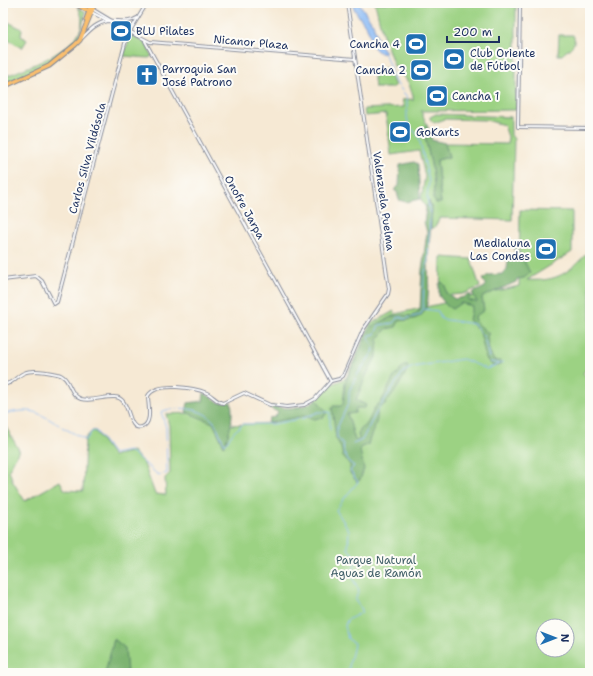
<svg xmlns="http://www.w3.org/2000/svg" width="593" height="676" font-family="'Shantell Sans',sans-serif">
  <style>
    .green { fill: #9cd283; stroke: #5c8070; fill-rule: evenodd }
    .forest { fill: #7db471; stroke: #4c7268 }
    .water { fill: #8abaf5; stroke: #5274aa }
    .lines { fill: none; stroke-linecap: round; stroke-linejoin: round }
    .stream { stroke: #8abaf5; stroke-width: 1 }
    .minor-casing { stroke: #888c99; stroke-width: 4 }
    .major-casing { stroke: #888c99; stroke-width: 5.5 }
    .minor { stroke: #fff; stroke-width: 2 }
    .major { stroke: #fabe6d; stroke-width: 3.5 }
    .labels { text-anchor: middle; stroke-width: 4; stroke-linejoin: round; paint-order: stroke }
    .poi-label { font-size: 11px; fill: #1b2f5e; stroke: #fdfcf7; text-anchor: start }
    .street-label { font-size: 11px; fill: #1b2f5e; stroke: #fdfcf7 }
    .park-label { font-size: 11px; fill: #426069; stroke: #fdfcf7 }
  </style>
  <rect width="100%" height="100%" fill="#fdfcf7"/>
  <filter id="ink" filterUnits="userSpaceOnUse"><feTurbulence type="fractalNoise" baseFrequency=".025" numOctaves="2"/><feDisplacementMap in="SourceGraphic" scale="8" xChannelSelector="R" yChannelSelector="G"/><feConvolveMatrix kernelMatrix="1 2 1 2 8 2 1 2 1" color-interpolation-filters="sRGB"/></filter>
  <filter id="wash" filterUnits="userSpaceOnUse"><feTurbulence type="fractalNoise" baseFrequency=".012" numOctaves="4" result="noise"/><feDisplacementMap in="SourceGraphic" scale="16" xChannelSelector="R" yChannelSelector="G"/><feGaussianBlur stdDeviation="0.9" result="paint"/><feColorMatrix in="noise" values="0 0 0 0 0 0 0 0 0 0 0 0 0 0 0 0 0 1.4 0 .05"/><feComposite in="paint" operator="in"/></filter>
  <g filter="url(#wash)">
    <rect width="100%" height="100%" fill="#f6e9d4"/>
    <g class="green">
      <path d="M 375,3 L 516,3 L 516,110 L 421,111 L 427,125 L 424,127 C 426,151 437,174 433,199 L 441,203 L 437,160 L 449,157 L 445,143 L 507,144 L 508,137 L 504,125 L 486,120 L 445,119 L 434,123 L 430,119 L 430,117 L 436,114 L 511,117 L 511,135 L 514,139 L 512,220 L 440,218 L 434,228 L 431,228 L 432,209 L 429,202 L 426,208 L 421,199 L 425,176 L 419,151 L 391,155 L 386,114 L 365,116 L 364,109 L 404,107 L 402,100 L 411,99 L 413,101 L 413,95 L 408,82 L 394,66 L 382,32 Z"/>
      <path d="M 78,7 L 86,12 L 78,40 L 50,63 L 3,85 L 4,77 C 29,66 99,45 78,7 Z"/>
      <polygon points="6,21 22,29 21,36 27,40 22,48 3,37 3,26"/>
      <polygon points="131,35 146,43 152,56 149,58 123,56"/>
      <path d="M 559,35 L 573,35 C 578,45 569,48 562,55 L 558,55 Z"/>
      <polygon points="387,68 395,86 391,88 375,88 373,70"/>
      <path d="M 520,210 L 572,211 L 572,252 L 527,280 C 559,282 569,272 590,250 L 590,365 L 583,373 L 590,380 L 590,673 L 3,673 L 3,422 L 19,450 L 9,470 L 13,482 L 25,501 L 60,481 L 65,490 L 83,491 L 85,439 L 92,431 L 95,431 L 113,456 L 133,451 L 144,464 L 155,494 L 166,495 L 165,478 L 170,473 L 169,426 L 166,414 L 191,413 L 213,423 L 228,425 L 273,423 L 286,409 L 318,403 L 315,400 L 330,385 L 346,378 L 370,324 L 394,311 L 395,314 L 519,286 ZM 543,626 L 567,626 L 567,650 L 543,650 Z"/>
      <polygon points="441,257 471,259 480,287 463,294 440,296"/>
    </g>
    <g class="forest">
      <path d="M 427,125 L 432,140 L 445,143 L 449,157 L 437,160 L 441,203 L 436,203 L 433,199 C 437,174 426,151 424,127 Z"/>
      <polygon points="414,162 418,164 420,199 406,202 399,200 397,192 394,190 399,186 400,165"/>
      <path d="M 429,201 L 432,209 C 431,226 429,243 428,261 C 428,273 431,301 424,312 C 419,320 408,320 399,321 L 396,327 L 386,329 L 378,340 L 377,355 L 366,376 L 356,400 L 366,405 L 365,408 L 356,408 L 355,413 L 347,414 C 351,423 352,431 355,440 L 358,441 L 359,439 L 358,435 L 360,429 L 367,424 L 375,407 L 381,402 L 394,377 L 404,366 L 408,365 C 408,373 393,395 388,401 C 384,406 380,406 377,412 C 379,423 370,434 368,445 L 362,447 L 360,450 L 364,469 L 360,480 L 357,482 L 350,473 L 350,465 L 343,457 L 341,448 L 336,438 L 332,408 L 333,406 L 341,406 L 343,404 L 345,382 L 371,327 L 393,316 L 404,315 L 412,316 L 420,310 L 422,270 L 427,232 L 424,222 L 426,208 Z"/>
      <polygon points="515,246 517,247 518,254 522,256 530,273 524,278 517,279 516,282 482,297 484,310 475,317 477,323 489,334 487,336 489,350 494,361 500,361 501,364 497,366 492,365 486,359 480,332 469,320 472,306 461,303 452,309 447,306 439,296 439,284 442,282 445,285 446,293 455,299 464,297 468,294 471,295 468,300 477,302 472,293 485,287 485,283 482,280 488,275 503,274 507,269 508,261 514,260"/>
      <path d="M 204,393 L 220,403 L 231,402 C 234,416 230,433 224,446 L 213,423 L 186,412 L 188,403 L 203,401 Z"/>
      <path d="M 316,399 L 327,412 L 324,417 L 314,419 L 304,416 L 268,423 L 269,418 L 275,417 L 278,412 L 271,409 L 271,406 C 287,409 303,410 316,399 Z"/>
      <polygon points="114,639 125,648 127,673 105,673"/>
    </g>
    <path class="water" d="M 352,3 L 359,3 L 373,24 L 379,44 L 385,52 L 383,54 C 366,47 374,36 365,25 C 360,17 355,13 352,3 Z"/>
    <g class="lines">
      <g class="stream">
        <polyline points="424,309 438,311 441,319 474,324 484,337 490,362 498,363"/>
        <path d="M 3,414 C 32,408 34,410 59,425"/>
        <polyline points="62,427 86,440 92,431 96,431 113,454 129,451 134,454 157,474 161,475"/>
        <polyline points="353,444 362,440 376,413 403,372 413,367 463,359 487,369 503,362"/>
        <path d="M 164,474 L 167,473 L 166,427 L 161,412 C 176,405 204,408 214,422 C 219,428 220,438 225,444 L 234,432 L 243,424 L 273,424 L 304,418 L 318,412 L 330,412 L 330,430"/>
        <path d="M 349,673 C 348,662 353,654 354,643 L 348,639 L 345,626 L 347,620 L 361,613 L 362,609 C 355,602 354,600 359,591 L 350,572 L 355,566 L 354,555 L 348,549 L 349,530 L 336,510 L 346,496 L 358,482 L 350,471 L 354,466 L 349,462 L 344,453 L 343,444 L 337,437 L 337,428 L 349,402 L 349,391 L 357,375 L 373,352 L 374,349 L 369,339 L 370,335 L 375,334 L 379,325 L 393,323 L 397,318 L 401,317 L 404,319 L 420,315 L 423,310 L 424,275 L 428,260 L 430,215 L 427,197 L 429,181 L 419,137 L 409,125 L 407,118 L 407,97 L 394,80 L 385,54 L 383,52"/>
      </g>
    </g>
  </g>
  <g filter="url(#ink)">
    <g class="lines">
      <g class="minor-casing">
        <g id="minor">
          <polyline points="520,3 518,127 590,128"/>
          <polyline points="92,9 137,36"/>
          <polyline points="91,12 150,42 355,59"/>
          <path d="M 82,38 C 90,30 96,23 108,21 C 118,20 128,24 137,18"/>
          <polyline points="145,41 330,380"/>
          <polyline points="3,280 36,276 42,281 54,304 57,302 127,36 147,3"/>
          <polyline points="331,381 339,379 343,376 363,330 388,294 389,289 347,3"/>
          <path d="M 3,384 C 12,385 16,376 24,373 C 32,369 48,372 57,374 C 71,376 68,395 81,399 C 92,402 104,396 115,397 C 132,398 126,432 142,427 C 153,423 148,405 148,396 C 156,381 195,388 207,393 C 213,396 217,402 223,403 L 244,393 L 270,405 L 287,407 L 304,405 L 315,399 L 331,381"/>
        </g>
      </g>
      <g class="major-casing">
        <g id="major">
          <polyline points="74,3 90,12"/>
          <polyline points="81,3 91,8"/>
          <polyline points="86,20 92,3"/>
          <polyline points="3,87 49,66 75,45 80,40 95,3"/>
        </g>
      </g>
      <use href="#minor" class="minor"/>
      <use href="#major" class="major"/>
    </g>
  </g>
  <defs>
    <g id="stadium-square" transform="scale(1.15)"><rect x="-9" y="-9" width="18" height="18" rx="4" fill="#1f6fb2" stroke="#fdfcf7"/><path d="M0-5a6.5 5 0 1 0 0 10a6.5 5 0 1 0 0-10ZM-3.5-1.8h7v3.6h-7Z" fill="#fff"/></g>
    <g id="church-square" transform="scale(1.15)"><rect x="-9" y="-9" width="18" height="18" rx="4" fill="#1f6fb2" stroke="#fdfcf7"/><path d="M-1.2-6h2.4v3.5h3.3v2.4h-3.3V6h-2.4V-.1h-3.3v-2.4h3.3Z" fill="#fff"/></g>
  </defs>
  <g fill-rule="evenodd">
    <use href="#stadium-square" x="121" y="31"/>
    <use href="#stadium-square" x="416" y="44"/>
    <use href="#stadium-square" x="454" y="59"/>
    <use href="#stadium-square" x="421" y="70"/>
    <use href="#church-square" x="147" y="75"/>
    <use href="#stadium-square" x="437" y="96"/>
    <use href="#stadium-square" x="400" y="132"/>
    <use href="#stadium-square" x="546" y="249"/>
  </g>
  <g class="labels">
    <g class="poi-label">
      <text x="136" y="35">BLU Pilates</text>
      <text x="400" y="48" text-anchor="end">Cancha 4</text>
      <text x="470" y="57">Club Oriente<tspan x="470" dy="13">de Fútbol</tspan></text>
      <text x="162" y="73">Parroquia San<tspan x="162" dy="13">José Patrono</tspan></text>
      <text x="406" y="74" text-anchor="end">Cancha 2</text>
      <text x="452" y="100">Cancha 1</text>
      <text x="416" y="136">GoKarts</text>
      <text x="530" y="247" text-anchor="end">Medialuna<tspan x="530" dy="13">Las Condes</tspan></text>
    </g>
    <g class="street-label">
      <text transform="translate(251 42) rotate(5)" y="4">Nicanor Plaza</text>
      <text transform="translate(87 158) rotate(-75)" y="4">Carlos Silva Vildósola</text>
      <text transform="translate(384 201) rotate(82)" y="4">Valenzuela Puelma</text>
      <text transform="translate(245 207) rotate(61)" y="4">Onofre Jarpa</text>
    </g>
    <g class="park-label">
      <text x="376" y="564">Parque Natural<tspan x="376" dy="13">Aguas de Ramón</tspan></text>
    </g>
  </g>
  <rect width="593" height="676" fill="none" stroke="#fdfcf7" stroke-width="16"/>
  <g transform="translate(555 638) rotate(90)"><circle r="19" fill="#fdfcf7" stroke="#a3aaba"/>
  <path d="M0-3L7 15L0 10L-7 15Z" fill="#1f6fb2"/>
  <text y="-6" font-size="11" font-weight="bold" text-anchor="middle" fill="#1b2f5e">N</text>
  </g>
  <path d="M447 36v6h52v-6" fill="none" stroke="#1b2f5e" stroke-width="2"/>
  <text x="453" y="36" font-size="12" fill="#1b2f5e" stroke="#fdfcf7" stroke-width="3" paint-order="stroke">200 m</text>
</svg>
